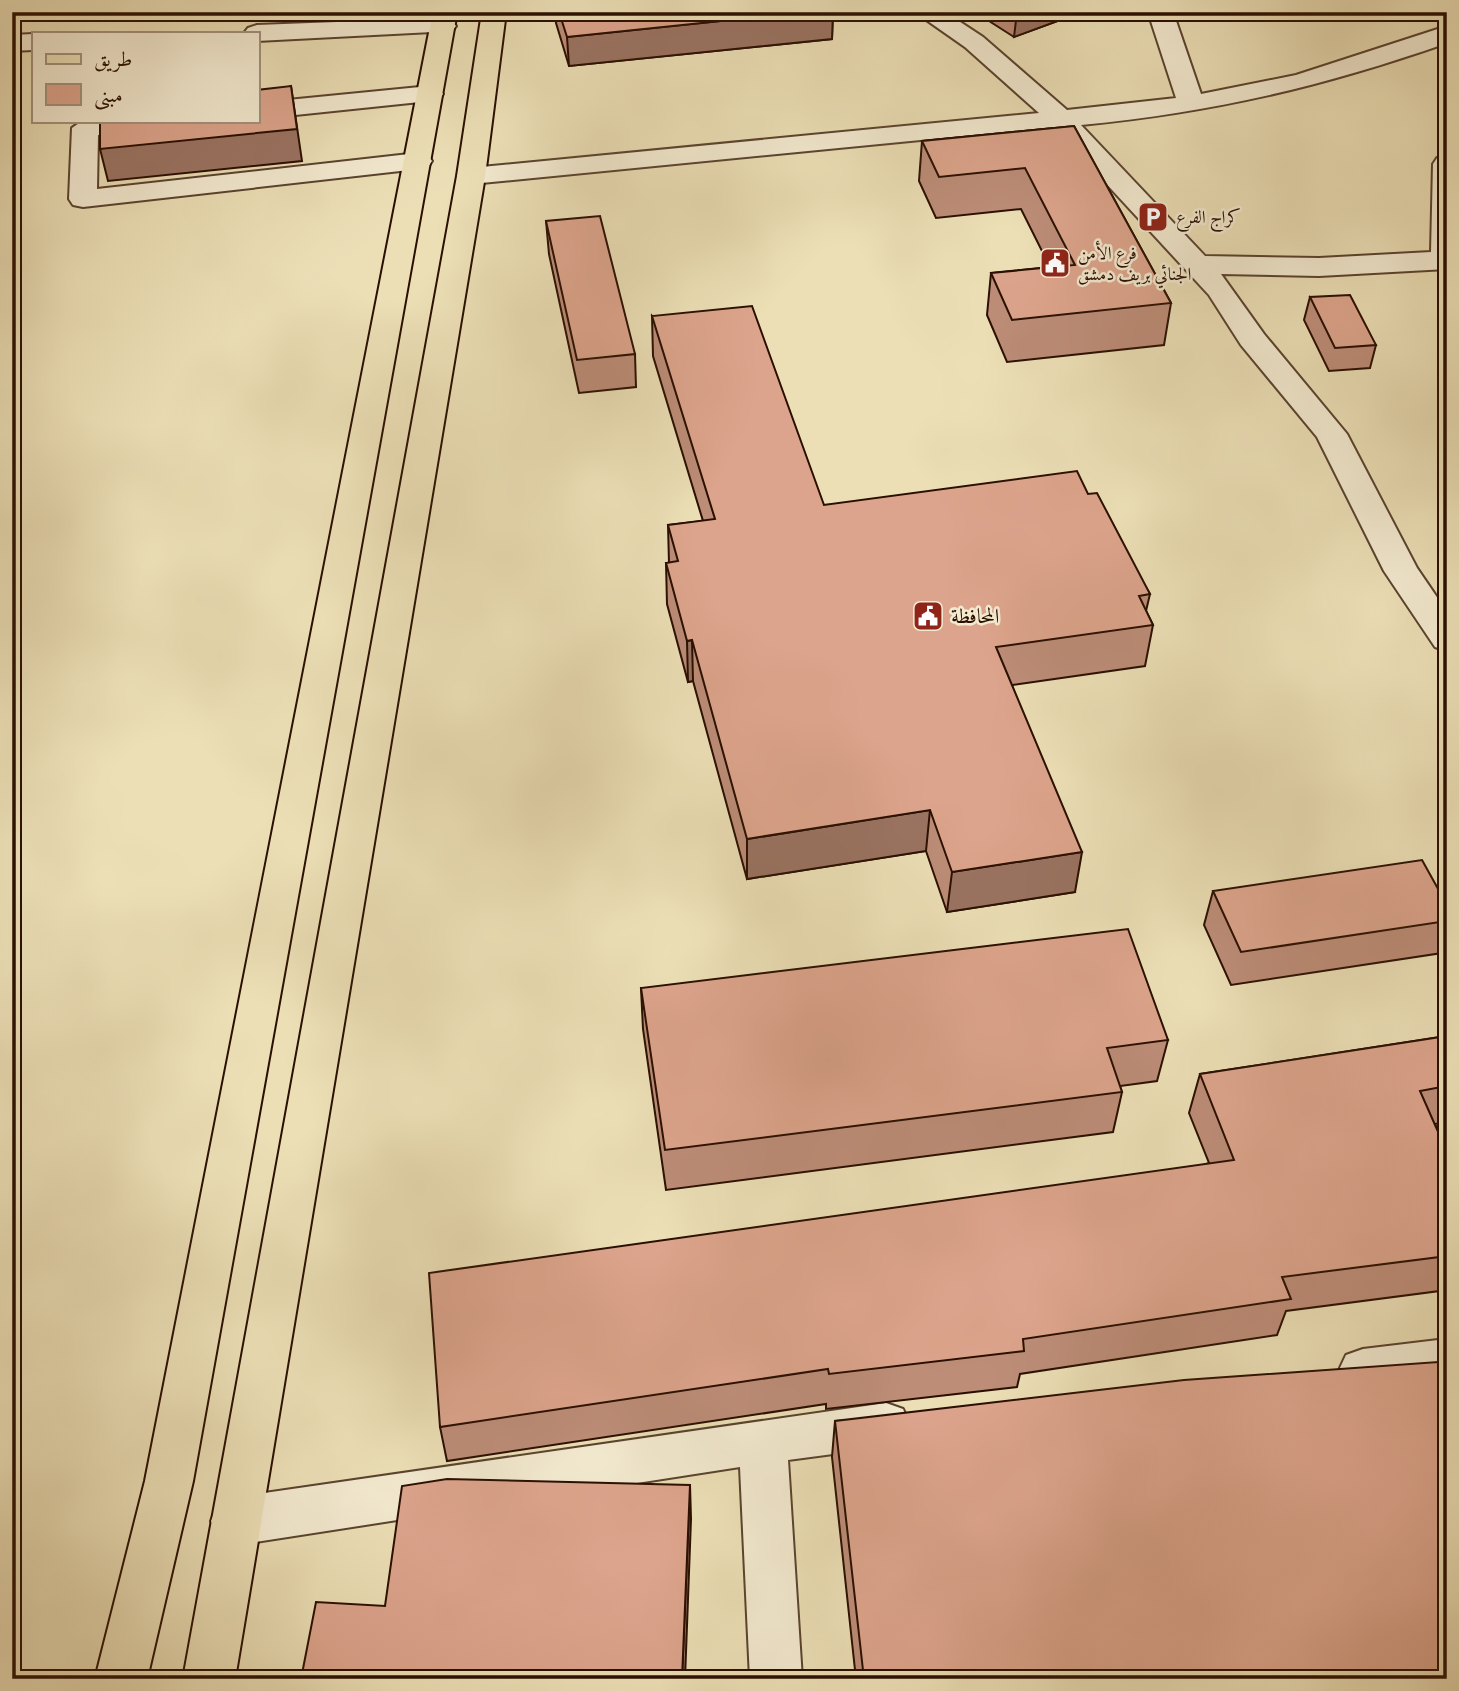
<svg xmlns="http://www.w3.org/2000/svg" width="1459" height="1691" font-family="'Gentium Book Plus',Amiri,serif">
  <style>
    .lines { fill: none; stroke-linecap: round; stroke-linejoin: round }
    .minor-casing { stroke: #5a432e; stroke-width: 4 }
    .major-casing { stroke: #2a0f01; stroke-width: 4 }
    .minor { fill: #f3ead0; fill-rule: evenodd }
    .major { fill: #ecdfb6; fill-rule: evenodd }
    .wall { fill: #bd8d78; stroke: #2a0f01; stroke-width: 2 }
    .shaded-wall { fill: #9a7362; stroke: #2a0f01; stroke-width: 2 }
    .building { fill: #dca48c; stroke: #2a0f01; stroke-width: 2 }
    .labels { text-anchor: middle; stroke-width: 5; stroke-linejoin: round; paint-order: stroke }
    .far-poi-label { font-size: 18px; fill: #2a0f01; stroke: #f3ead0; text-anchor: start }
    .poi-label { font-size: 21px; fill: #2a0f01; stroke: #f3ead0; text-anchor: start }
  </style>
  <rect width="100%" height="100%" fill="#ecdfb6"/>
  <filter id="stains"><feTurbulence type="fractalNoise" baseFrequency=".00286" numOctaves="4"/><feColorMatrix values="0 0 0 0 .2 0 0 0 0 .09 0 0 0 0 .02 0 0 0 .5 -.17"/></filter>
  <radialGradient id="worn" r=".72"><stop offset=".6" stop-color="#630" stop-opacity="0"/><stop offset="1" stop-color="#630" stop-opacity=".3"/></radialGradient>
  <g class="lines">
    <g class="minor-casing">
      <g id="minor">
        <path d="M 915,12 L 945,12 L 983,37 L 1067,110 L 1176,98 L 1148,12 L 1173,12 L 1201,94 L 1296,75 L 1447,26 L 1447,43 C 1321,87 1214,112 1081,125 L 1205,256 L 1319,258 L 1431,252 L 1433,164 L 1437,158 L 1447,156 L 1447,269 L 1319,276 L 1221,274 L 1264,334 L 1347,434 L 1417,568 L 1447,612 L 1447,651 L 1435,647 L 1384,571 L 1317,437 L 1241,345 L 1209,295 L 1054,127 L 471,184 L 461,182 L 457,176 L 461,170 L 471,168 L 1039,113 L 965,47 Z"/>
        <polygon points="443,18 452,21 456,26 452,31 257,41 257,33 244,33 248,28 257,25"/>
        <polygon points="33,34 33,50 12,51 12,35"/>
        <polygon points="430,86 439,88 443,94 439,100 257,119 257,103"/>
        <polygon points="82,121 173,121 169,127 160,129 98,135 97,189 418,153 428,155 432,161 428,167 418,169 83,207 73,205 69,199 72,128"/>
        <polygon points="1438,1340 1447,1343 1447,1401 1430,1395 1425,1384 1363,1391 1346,1385 1339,1370 1346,1355 1363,1349"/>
        <polygon points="886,1403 903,1409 910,1425 903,1441 886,1447 788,1460 802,1679 750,1679 740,1467 236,1545 218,1538 211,1521 218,1504 236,1497"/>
      </g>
    </g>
    <g class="major-casing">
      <g id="major">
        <polygon points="433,12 457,12 193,1481 147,1679 95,1679 145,1481"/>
        <polygon points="482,12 506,12 485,176 235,1679 183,1679 457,176"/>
      </g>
    </g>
    <use href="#minor" class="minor"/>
    <use href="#major" class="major"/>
  </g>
  <g class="wall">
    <polygon points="555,12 833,12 832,39 569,66 556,23"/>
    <polygon points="975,12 1082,12 1014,37"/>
    <polygon points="1074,126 1171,303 1164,345 1007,362 987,315 991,273 1050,267 1021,209 936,218 919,181 922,141"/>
    <polygon points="546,221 635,354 636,387 579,393 549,254"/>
    <polygon points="1310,297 1376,345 1370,368 1329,371 1304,320"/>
    <polygon points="652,316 824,505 1088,494 1150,594 1146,611 1153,625 1145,666 1012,685 1075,892 947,912 926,851 747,879 693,681 688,682 667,604 666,563 669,563 668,525 703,521 653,356"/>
    <polygon points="1213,891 1447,905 1447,940 1442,953 1231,985 1204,925"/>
    <polygon points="641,988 1168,1040 1157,1081 1120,1086 1122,1092 1113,1132 666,1190 643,1029"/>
    <polygon points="1447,1036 1447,1122 1435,1124 1447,1152 1447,1290 1286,1311 1277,1335 1020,1374 1017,1387 826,1409 826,1404 447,1461 440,1427 1209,1163 1189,1113 1200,1074"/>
    <polygon points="1447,1388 1447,1679 856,1679 832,1457 835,1421"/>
  </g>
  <g class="shaded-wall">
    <polygon points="808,12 833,12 832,39 569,66 567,37"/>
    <polygon points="1017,12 1082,12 1014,37"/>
    <polygon points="291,86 302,161 108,181 100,149"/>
    <polygon points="692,640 693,681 688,682 687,641"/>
    <polygon points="930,810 926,851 747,879 747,839"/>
    <polygon points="1082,852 1075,892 947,912 952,872"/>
    <polygon points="690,1485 691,1519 685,1679 682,1679"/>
  </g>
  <g class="building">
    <polygon points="559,12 808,12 567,37"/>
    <polygon points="291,86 297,129 100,149 100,121 257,121 257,90"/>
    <polygon points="1074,126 1171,303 1012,320 991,273 1075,265 1025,168 939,177 922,141"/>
    <polygon points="600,216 635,354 577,360 546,221"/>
    <polygon points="1350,295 1376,345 1335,348 1310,297"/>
    <polygon points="752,306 824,505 1077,471 1088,494 1097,493 1150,594 1139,596 1153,625 996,647 1082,852 952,872 930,810 747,839 692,640 687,641 666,563 678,561 668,525 715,519 652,316"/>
    <polygon points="1422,860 1447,905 1447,921 1241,952 1213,891"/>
    <polygon points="1128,929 1168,1040 1107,1048 1122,1092 665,1150 641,988"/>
    <polygon points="1447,1036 1447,1086 1420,1091 1447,1152 1447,1256 1282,1277 1291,1299 1023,1339 1024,1351 829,1374 828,1369 440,1427 429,1273 1234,1160 1200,1074"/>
    <polygon points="1438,1362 1447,1388 1447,1670 1334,1679 864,1679 835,1421 1184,1380"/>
    <polygon points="447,1479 690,1485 682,1679 301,1679 316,1602 385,1606 402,1486"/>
  </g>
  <defs>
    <g id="parking-square" transform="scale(1.575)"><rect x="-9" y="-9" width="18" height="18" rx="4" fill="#8f2418" stroke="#f3ead0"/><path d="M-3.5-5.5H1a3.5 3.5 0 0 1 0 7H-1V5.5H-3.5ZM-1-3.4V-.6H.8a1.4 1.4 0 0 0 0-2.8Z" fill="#fff"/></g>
    <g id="civic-square" transform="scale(1.575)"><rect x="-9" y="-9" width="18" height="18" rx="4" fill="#8f2418" stroke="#f3ead0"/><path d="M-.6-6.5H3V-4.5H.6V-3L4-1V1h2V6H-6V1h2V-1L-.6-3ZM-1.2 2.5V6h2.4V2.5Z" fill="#fff"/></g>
  </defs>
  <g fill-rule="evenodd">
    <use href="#parking-square" x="1153" y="217"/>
    <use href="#civic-square" x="1055" y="263"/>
    <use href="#civic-square" x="928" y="616"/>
  </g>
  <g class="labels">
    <g class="far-poi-label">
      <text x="1176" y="223">كراج الفرع</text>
      <text x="1078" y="259">فرع الأمن<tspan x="1078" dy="21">الجنائي بريف دمشق</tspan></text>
    </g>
    <g class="poi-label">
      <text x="951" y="623">المحافظة</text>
    </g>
  </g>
  <rect width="1459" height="1691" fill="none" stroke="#ecdfb6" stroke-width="42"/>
  <rect x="14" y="14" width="1431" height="1663" fill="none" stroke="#2a0f01" stroke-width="3.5"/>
  <rect x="21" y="21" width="1417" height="1649" fill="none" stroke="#2a0f01" stroke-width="2"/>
  <rect x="32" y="32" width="228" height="91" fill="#f3ead0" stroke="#a3927d" stroke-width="2"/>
  <rect x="46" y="54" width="35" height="10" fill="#ecdfb6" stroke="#a3927d" stroke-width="2"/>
  <text x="94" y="66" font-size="21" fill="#2a0f01">طريق</text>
  <rect x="46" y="84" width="35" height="21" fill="#dca48c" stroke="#a3927d" stroke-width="2"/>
  <text x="94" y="102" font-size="21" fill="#2a0f01">مبنى</text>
  <rect width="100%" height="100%" filter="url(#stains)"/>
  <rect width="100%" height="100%" fill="url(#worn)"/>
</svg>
